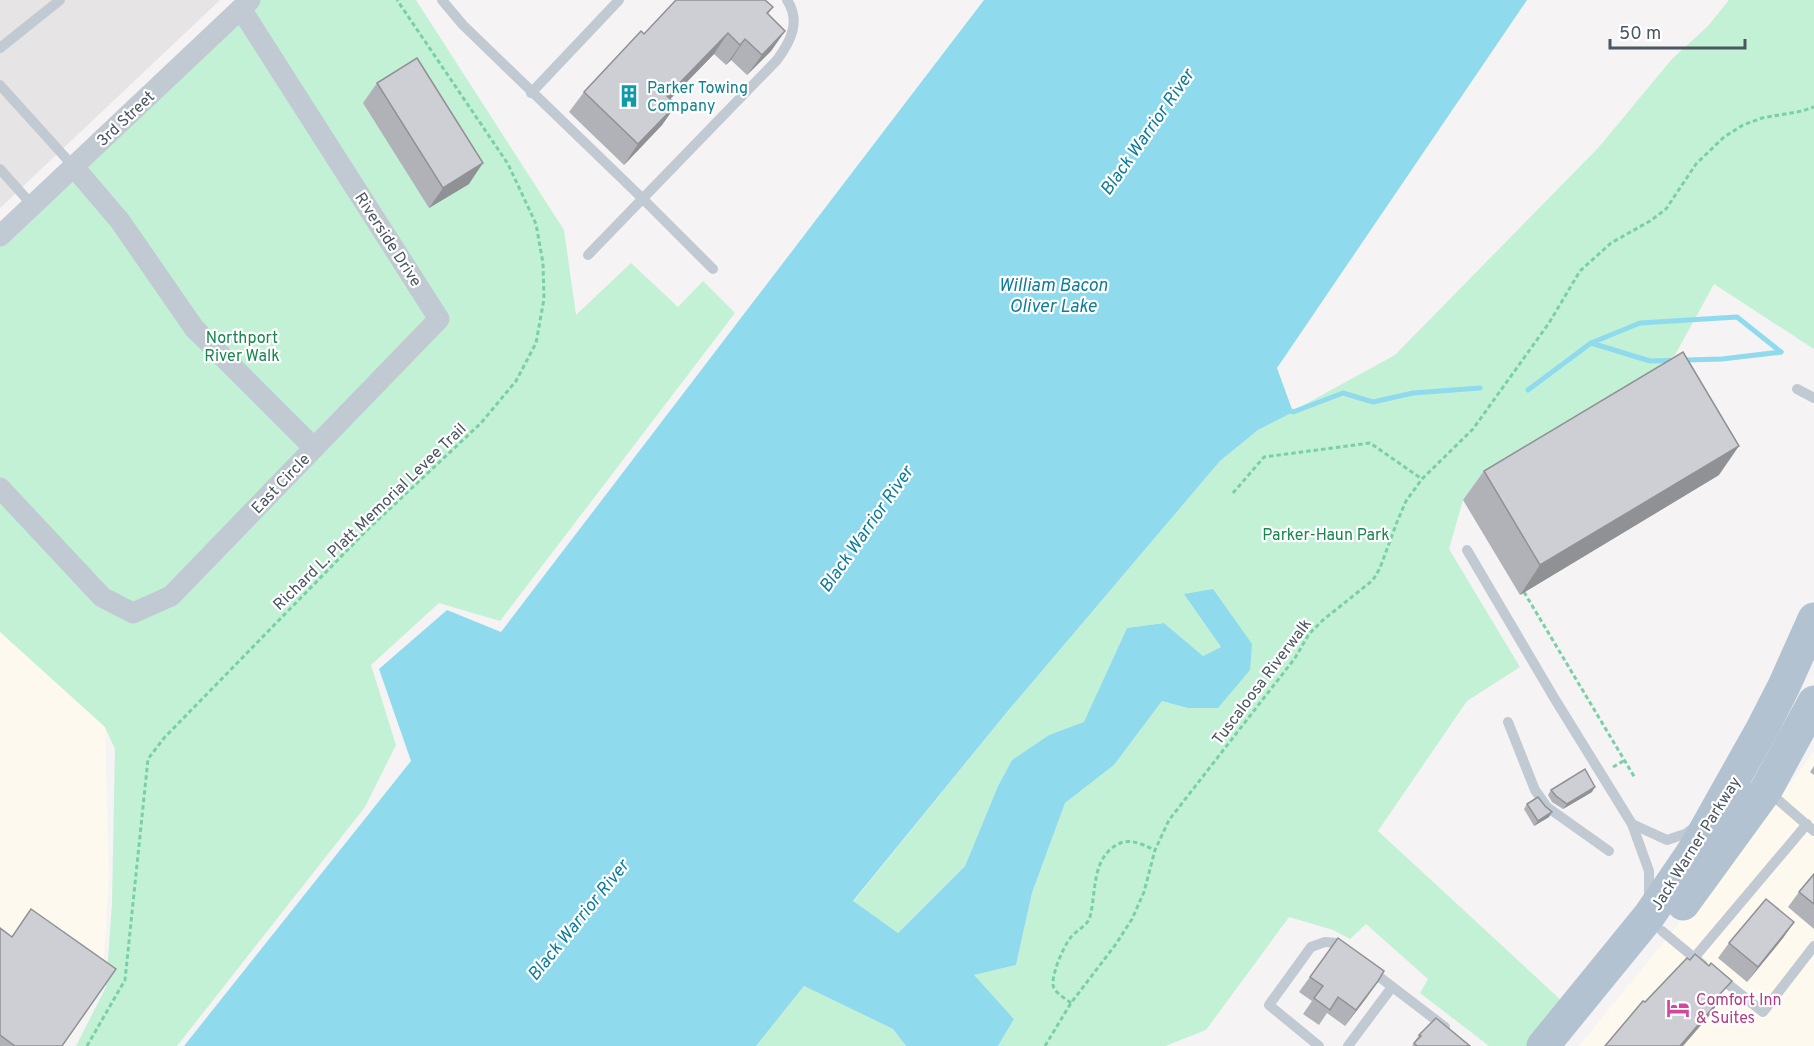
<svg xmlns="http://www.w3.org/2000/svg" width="1814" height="1046" font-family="Overpass,sans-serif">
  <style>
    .commercial { fill: #fdf9ef }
    .education { fill: #e6e4e5 }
    .green { fill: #c3f1d5 }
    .water { fill: #90daee }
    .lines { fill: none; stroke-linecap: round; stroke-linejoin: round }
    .stream { stroke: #90daee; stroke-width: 5 }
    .path { stroke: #7ad0a6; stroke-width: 3; stroke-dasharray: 4.5 3; stroke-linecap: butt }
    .service { stroke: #c1cad2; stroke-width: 10 }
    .minor { stroke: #c1cad2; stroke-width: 21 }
    .primary { stroke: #b3c2d1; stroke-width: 33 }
    .wall { fill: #b0b2b7 }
    .shaded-wall { fill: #909195 }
    .building { fill: #cdcfd5; stroke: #909195; stroke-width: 1.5 }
    .labels { text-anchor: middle; stroke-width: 4.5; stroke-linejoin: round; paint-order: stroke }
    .culture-label { font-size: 16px; fill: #0d838f; stroke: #fff; text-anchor: start }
    .street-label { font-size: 16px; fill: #4a5661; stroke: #fff }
    .park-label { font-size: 16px; fill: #17864f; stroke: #fff }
    .hotel-label { font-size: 16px; fill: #b23c85; stroke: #fff; text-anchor: start }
    .water-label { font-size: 18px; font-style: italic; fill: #0c7c9b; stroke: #fff }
  </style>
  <rect width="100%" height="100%" fill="#f5f3f3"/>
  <g class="commercial">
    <polygon points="0,631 105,727 109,878 102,989 65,1046 0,1046"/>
    <polygon points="1814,751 1814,1046 1579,1046 1760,824"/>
  </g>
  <polygon class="education" points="0,0 220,0 0,208"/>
  <g class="green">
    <polygon points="253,0 416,0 564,230 576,315 631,263 678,307 703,281 735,313 500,621 439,603 371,665 396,745 365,807 177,1046 76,1046 106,987 112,904 115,749 105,727 0,632 0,243"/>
    <polygon points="1729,0 1814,0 1814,349 1714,284 1675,355 1463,500 1449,549 1520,667 1467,701 1378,831 1577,1015 1552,1046 1489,1046 1420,993 1428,979 1366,924 1350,939 1333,930 1289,917 1206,1030 1165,1046 998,1046 1014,1019 973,975 1016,965 1032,893 1065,803 1114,765 1162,701 1187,708 1250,670 1185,594 1221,647 1203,656 1164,623 1127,628 1084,723 1049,735 1012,760 998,786 965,866 898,933 853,902 1007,712 1220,461 1258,430 1395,355 1599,147 1672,59 1708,26"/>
    <polygon points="804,986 893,1029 906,1046 756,1046"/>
  </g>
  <polygon class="water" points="984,0 1527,0 1277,368 1293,412 1258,430 1220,461 1007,712 853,901 898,933 965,866 998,786 1012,760 1049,735 1084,722 1127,628 1164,623 1203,656 1221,647 1184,594 1213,589 1252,644 1250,670 1218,708 1187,708 1162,701 1114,765 1065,803 1032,893 1016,965 974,975 1014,1019 998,1046 906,1046 893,1029 804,986 756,1046 184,1046 411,761 379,669 447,610 501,632"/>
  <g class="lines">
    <g class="stream">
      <polyline points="1591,343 1650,361 1722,359 1781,352"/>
      <polyline points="1528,390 1591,343 1640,323 1737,317 1781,352"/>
      <polyline points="1287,409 1293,412 1343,393 1373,402 1413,393 1480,388"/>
    </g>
    <g class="path">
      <polyline points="1233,493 1264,457 1370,443 1422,479"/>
      <polyline points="1524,592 1635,778"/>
      <polyline points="1613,767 1625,760"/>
      <path d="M 1071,1003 C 1066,999 1057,994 1054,988 C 1049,979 1064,945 1071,937 C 1077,930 1087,926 1090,917 C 1096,893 1092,864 1112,848 C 1127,836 1139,843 1155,850"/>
      <polyline points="87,1046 125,980 148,759 164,738 365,532 481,423 516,381 536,343 544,299 543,263 536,224 508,164 397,0"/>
      <polyline points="1045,1046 1071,1003 1116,944 1132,919 1144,892 1155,850 1169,820 1295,658 1309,634 1323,620 1373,580 1380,568 1397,522 1406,501 1422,479 1473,429 1549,323 1580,271 1611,243 1650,221 1666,209 1696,164 1724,137 1743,125 1762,118 1802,111 1814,107"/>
    </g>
    <g class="service">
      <polyline points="442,0 463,25 642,198 713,269"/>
      <polyline points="0,48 60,0"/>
      <polyline points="0,85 74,167"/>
      <polyline points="531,93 619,0"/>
      <polyline points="0,169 33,206"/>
      <path d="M 588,255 L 777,60 C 791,41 801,21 787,0"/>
      <polyline points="1797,389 1814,398"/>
      <polyline points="1467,550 1553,696 1632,824 1649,871 1649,900"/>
      <polyline points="1508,722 1535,790 1547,807 1609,851"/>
      <polyline points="1769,792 1814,831"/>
      <polyline points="1632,824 1667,840 1685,834 1695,827"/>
      <polyline points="1662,931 1703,965"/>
      <polyline points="1694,958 1807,824"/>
      <polyline points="1369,969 1445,1027"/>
      <polyline points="1718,976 1763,1012 1814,946"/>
      <polyline points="1319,1046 1269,1005 1311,947 1325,942 1336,943 1345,950"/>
      <polyline points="1348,1046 1392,987"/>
    </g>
    <g class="minor">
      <polyline points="74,167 120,221 194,328 314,448"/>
      <polyline points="0,236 250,0"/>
      <polyline points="0,488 102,597 133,613 171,596 439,319 241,9"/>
    </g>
    <g class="primary">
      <polyline points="1683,904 1766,790 1814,702"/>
      <polyline points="1543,1046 1649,916 1694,850 1762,729 1784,686 1814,619"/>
    </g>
  </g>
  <g class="wall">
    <polygon points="773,7 768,14 785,31 771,51 747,75 731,60 726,65 714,54 670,99 676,105 662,125 624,165 569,112 584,92 644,34"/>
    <polygon points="377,83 469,184 429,208 363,103"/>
    <polygon points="1484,471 1719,475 1520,595 1463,500"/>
    <polygon points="1814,766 1814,775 1810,772"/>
    <polygon points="1551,790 1592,792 1563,809 1552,802 1548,795"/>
    <polygon points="1527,804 1549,817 1534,826 1524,809"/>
    <polygon points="1814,874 1814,929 1788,907 1799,892"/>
    <polygon points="1794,922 1783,938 1747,982 1718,958 1729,943"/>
    <polygon points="0,928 62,1046 0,1046"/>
    <polygon points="1338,938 1367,997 1345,1026 1327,1013 1319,1025 1303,1014 1312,1001 1299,992"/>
    <polygon points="1419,1035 1470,1046 1412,1046"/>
  </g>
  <g class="shaded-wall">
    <polygon points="785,31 771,51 747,75 762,55"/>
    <polygon points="728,33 714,54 653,117 667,96"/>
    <polygon points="745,39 731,60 726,65 740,45"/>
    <polygon points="676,105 662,125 624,165 638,144"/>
    <polygon points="483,163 469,184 429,208 443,188"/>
    <polygon points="1739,446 1719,475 1520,595 1540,565"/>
    <polygon points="1595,787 1592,792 1563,809 1567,804"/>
    <polygon points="1552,812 1549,817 1534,826 1538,821"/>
    <polygon points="1794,922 1783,938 1747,982 1758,967"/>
    <polygon points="1378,981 1367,997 1345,1026 1356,1010"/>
    <polygon points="1723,996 1709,1016 1683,1046 1680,1046"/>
  </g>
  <g class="building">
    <polygon points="676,0 765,0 773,7 767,13 785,31 762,55 745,39 740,45 728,33 667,96 676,105 638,144 584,92 641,31 644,34"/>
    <polygon points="417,58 483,163 443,188 377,83"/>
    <polygon points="1683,352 1739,446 1540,565 1484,471"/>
    <polygon points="1585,769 1595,787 1567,804 1556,796 1551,790"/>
    <polygon points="1538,797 1545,806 1552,812 1538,821 1527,804"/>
    <polygon points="1814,874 1814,904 1799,892"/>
    <polygon points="1766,899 1794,922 1758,967 1729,943"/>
    <polygon points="31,909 116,969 62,1046 15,1046 0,1035 0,928 12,937"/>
    <polygon points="1338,938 1384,971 1378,981 1356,1010 1338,997 1330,1010 1314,998 1323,986 1310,977"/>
    <polygon points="1695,954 1709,966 1711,963 1732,981 1720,994 1723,996 1680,1046 1605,1046 1643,1001 1645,1002 1687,958 1690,960"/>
    <polygon points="1436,1018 1470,1046 1417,1046 1414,1043 1421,1036 1419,1035"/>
  </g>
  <defs>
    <g id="building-bare" transform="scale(1.8)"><path d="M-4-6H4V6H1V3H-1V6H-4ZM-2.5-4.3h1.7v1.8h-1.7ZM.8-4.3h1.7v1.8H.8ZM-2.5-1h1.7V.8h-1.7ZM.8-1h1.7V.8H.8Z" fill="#0f9aa8" stroke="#fff" stroke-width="2.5" paint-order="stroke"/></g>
    <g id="hotel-bare" transform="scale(1.8)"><path d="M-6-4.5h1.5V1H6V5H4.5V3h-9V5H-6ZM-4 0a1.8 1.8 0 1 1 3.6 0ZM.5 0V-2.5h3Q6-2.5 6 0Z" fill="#d1479c" stroke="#fff" stroke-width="2.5" paint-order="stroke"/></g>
  </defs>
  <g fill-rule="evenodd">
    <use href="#building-bare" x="629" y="96"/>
    <use href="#hotel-bare" x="1678" y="1008"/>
  </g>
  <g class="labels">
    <g class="culture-label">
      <text x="647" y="93">Parker Towing<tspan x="647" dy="18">Company</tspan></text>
    </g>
    <g class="street-label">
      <text transform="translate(125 118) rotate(-43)" y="6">3rd Street</text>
      <text transform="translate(389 239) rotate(57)" y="6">Riverside Drive</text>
      <text transform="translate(280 483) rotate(-46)" y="6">East Circle</text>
      <text transform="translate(369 516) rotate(-44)" y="6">Richard L. Platt Memorial Levee Trail</text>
      <text transform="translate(1261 681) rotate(-53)" y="6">Tuscaloosa Riverwalk</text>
      <text transform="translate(1695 843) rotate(-58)" y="6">Jack Warner Parkway</text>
    </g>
    <g class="park-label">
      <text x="242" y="343">Northport<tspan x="242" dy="18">River Walk</tspan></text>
      <text x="1326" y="540">Parker-Haun Park</text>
    </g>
    <g class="hotel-label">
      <text x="1696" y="1005">Comfort Inn<tspan x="1696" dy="18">&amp; Suites</tspan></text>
    </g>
    <g class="water-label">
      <text transform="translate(1147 132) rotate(-55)" y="6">Black Warrior River</text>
      <text x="1053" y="291">William Bacon<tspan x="1053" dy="21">Oliver Lake</tspan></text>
      <text transform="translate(866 529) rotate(-55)" y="6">Black Warrior River</text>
      <text transform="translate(578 920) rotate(-51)" y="6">Black Warrior River</text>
    </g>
  </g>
  <path d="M1610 39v9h135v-9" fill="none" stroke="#4a5661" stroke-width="3"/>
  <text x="1619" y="39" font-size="18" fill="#4a5661" stroke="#ffffff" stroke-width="4.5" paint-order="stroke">50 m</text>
</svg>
